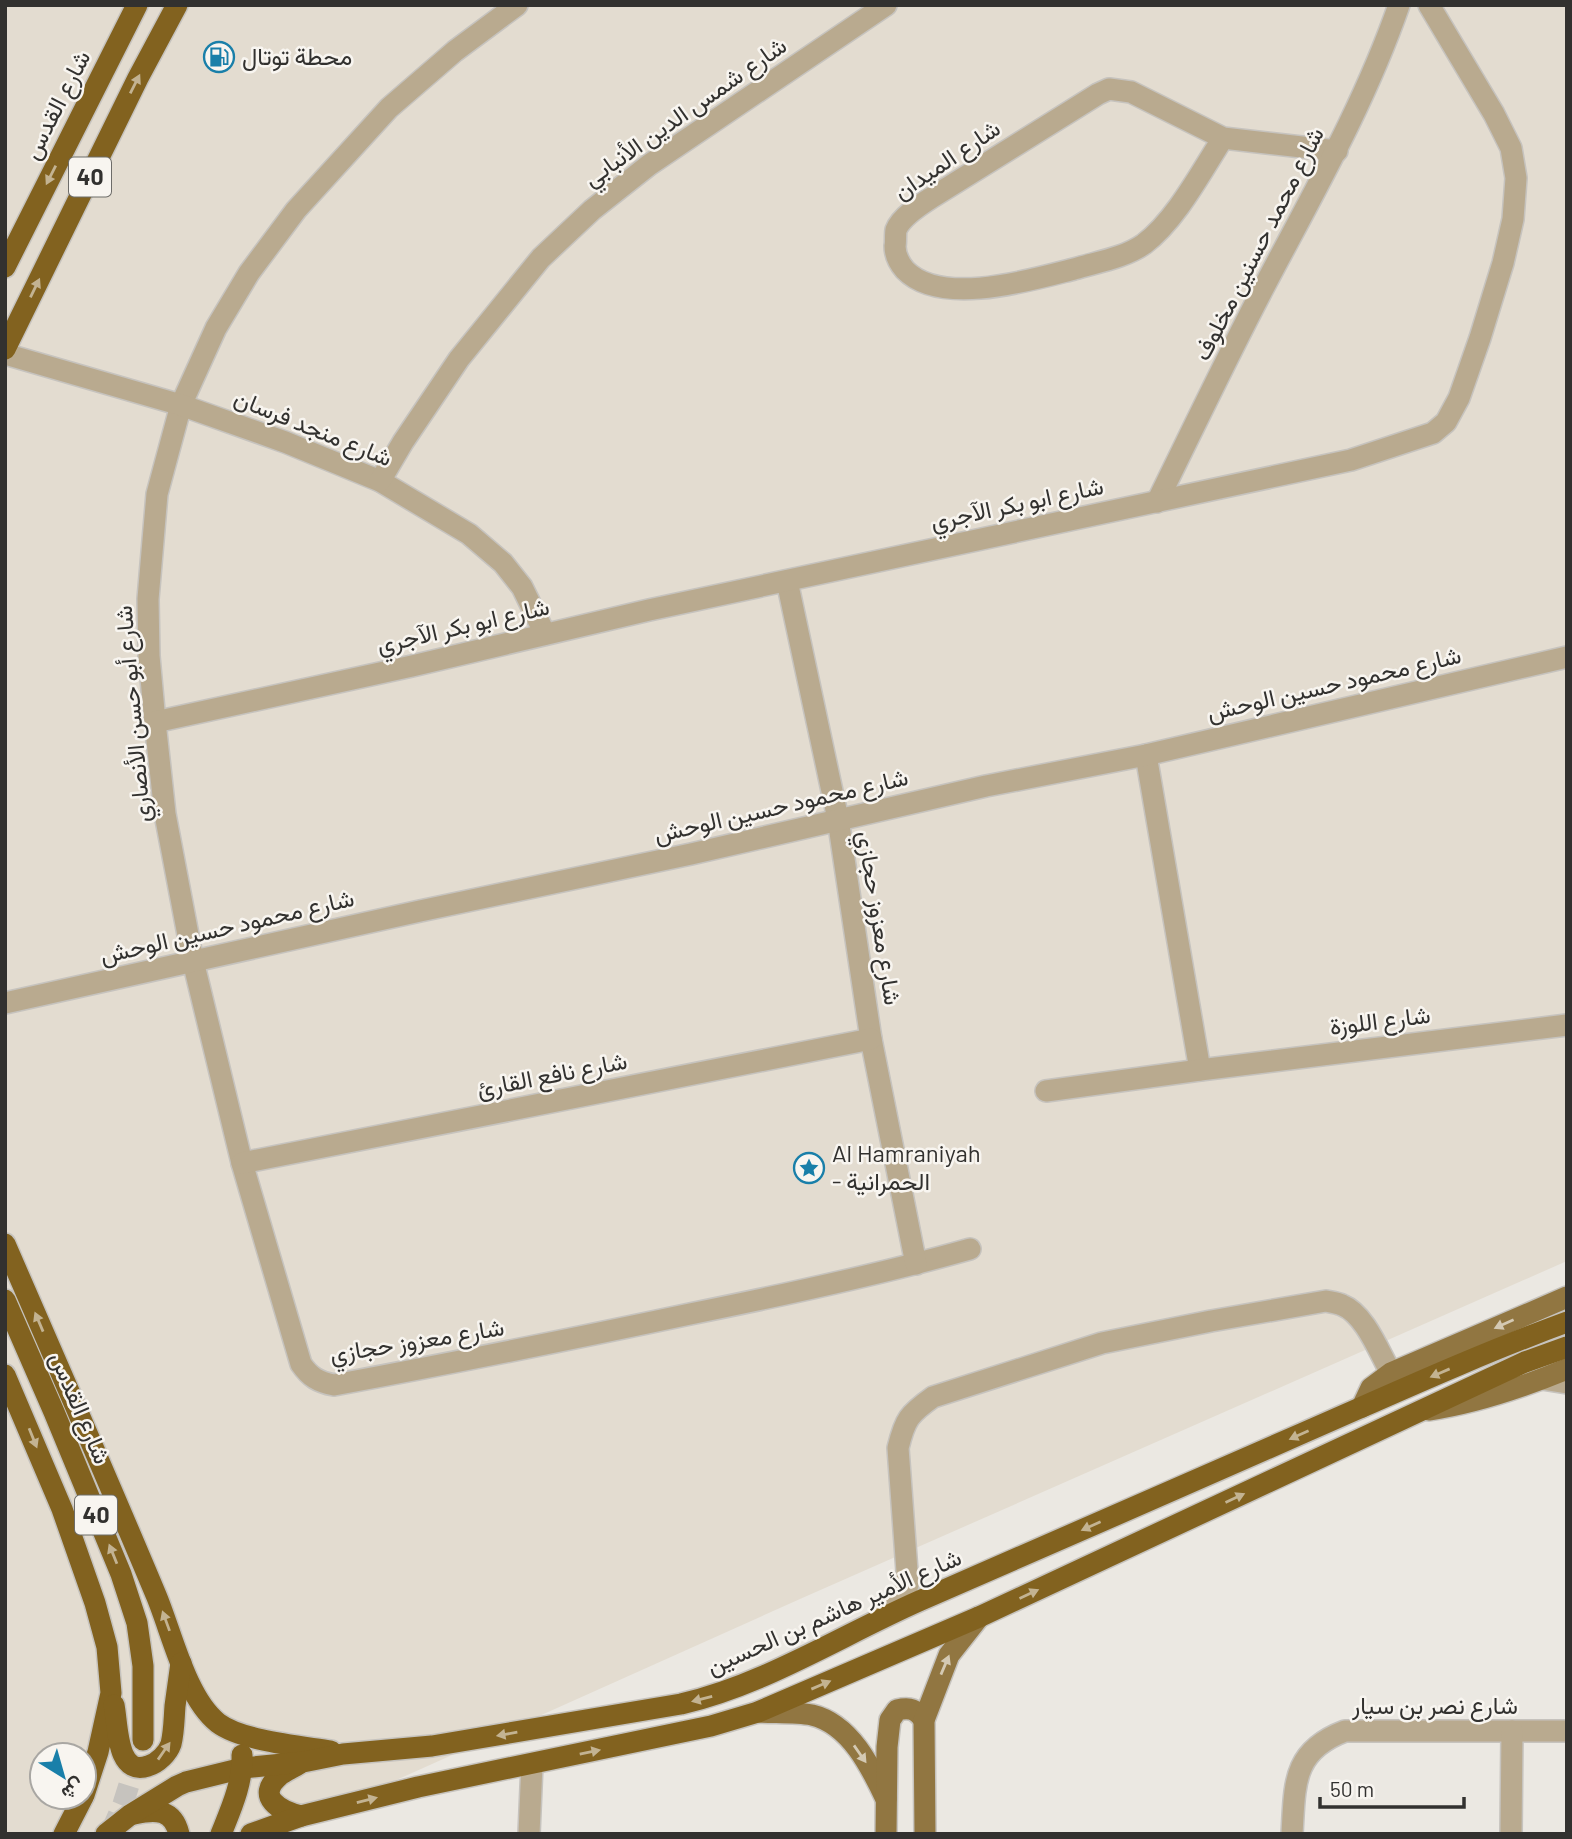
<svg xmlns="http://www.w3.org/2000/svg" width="1572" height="1839" font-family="Barlow,Vazirmatn,sans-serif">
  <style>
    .built { fill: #e3dcd0; fill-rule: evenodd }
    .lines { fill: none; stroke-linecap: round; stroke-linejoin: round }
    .highway-tunnel { stroke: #c6c3be; stroke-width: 21; stroke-dasharray: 21 10; stroke-linecap: butt }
    .minor-casing { stroke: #c6c3be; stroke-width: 24 }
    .major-casing { stroke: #c6c3be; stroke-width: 24 }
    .highway-casing { stroke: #c6c3be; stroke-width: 24 }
    .minor { stroke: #b9aa8f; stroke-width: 21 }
    .major { stroke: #917641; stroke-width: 21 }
    .highway { stroke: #82621f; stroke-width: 21 }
    .oneway { fill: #c3b392 }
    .oneway2 { fill: #d4c9b3 }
    .labels { text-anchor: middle; stroke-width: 5; stroke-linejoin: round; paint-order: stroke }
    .shield { fill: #f8f5f0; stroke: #6d6c69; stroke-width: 2 }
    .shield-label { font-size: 23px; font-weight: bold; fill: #32312f }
    .poi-label { font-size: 24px; fill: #32312f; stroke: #f8f5f0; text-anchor: start }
    .street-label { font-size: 24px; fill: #32312f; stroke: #f8f5f0 }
  </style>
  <rect width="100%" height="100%" fill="#ebe8e2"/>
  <path class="built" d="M 5,5 L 1567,5 L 1567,1261 L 800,1599 L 276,1834 L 5,1834 ZM 42,1755 L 84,1755 L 84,1797 L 42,1797 Z"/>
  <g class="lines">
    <polyline class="highway-tunnel" points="110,1834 123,1804 143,1740"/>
    <g class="minor-casing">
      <g id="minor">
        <path d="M 517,5 L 455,51 L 389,108 L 296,210 L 249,273 L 216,328 L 181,405 L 157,494 L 148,599 L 149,656 L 155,722 L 165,814 L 193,961 L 242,1163 L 301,1364 C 310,1377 318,1382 334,1385 C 453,1363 572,1339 690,1314 C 784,1295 878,1275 970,1249"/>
        <path d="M 1223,138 C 1201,172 1176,220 1144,244 C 1124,258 1097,262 1074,269 C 1031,280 941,307 905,270 C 899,263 895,256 895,246 C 896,242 895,235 896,230 C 901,217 920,205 931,198 L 1098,94 L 1109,89 L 1131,92 L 1223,138 L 1337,151"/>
        <polyline points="5,354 181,405 285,442 380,481 469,534 503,563 522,587 545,634"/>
        <polyline points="380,481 403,442 459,359 541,258 592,210 649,165 886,5"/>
        <path d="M 1157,502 C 1193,429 1228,355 1266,283 C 1314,192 1365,103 1399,5"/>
        <polyline points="787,581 838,819 871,1039 916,1264"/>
        <polyline points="155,722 412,666 649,610 1351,460 1433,433 1446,422 1459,398 1480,338 1503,263 1513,219 1516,178 1511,148 1494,114 1429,5"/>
        <polyline points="1146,755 1200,1070"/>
        <polyline points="5,1003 420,911 691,854 986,786 1146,755 1567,657"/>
        <polyline points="1046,1091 1200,1070 1567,1025"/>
        <polyline points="242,1163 871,1039"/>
        <polyline points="1542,1379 1567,1383"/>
        <path d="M 883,1616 L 902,1598 L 908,1585 L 898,1448 C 905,1419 909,1414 933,1397 L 1102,1343 L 1211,1321 L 1326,1301 C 1331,1302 1338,1303 1342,1305 C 1365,1314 1379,1352 1391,1373"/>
        <polyline points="529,1834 532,1764"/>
        <path d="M 1292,1834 C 1295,1784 1292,1751 1345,1731 L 1567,1731"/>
        <polyline points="1511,1834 1512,1731"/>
      </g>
    </g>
    <g class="major-casing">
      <g id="major">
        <polyline points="1362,1407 1371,1388 1391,1373 1567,1297"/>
        <path d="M 1429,1410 C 1476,1403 1523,1387 1567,1369"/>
        <path d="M 758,1712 C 775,1713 797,1712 812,1715 C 850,1724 871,1767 886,1799"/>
        <path d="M 886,1834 L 887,1747 L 890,1720 L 897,1710 C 910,1707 916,1709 924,1720"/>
        <polyline points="925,1834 924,1720 949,1655 979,1617"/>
      </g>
    </g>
    <g class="highway-casing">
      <g id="highway">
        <polyline points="5,267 137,5"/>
        <polyline points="5,349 138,78 177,5"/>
        <path d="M 5,1244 C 56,1361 107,1478 156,1595 C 172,1633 186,1698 218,1723 C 242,1741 300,1746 331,1751"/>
        <polyline points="5,1300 54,1412 121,1574 137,1623 143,1666 143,1740"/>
        <polyline points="5,1375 62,1509 95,1603 107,1647 111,1693 98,1752 84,1795"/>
        <path d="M 114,1705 C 118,1724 116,1777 148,1766 C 158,1763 168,1753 171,1744 C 174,1732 174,1719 175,1706 C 177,1692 179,1677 181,1663"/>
        <path d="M 299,1764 C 293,1768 285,1771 279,1776 C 255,1797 280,1811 301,1816"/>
        <path d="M 134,1814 C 156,1809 173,1809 179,1834"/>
        <polyline points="64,1834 83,1797"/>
        <path d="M 106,1834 L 130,1815 L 177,1786 L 186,1782 L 243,1768 L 303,1762 L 343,1754 L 432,1746 L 681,1704 C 766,1684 840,1636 919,1601 C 1047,1546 1175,1489 1303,1433 C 1390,1395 1477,1355 1567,1322"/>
        <path d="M 221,1834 C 231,1809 243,1783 242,1755"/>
        <polyline points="251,1834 301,1816 418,1787 711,1726 758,1712 979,1617 1525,1362 1567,1347"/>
      </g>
    </g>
    <use href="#minor" class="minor"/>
    <use href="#major" class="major"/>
    <use href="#highway" class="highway"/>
  </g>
  <defs><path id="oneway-solid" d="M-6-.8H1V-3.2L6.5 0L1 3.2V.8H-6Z" transform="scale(1.75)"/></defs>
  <g class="oneway">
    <use href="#oneway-solid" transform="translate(135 84) rotate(-63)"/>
    <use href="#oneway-solid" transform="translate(51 175) rotate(117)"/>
    <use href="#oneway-solid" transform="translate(35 288) rotate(-64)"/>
    <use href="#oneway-solid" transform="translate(39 1322) rotate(-113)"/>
    <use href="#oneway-solid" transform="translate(1440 1373) rotate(157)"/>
    <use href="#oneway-solid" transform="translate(1299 1435) rotate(156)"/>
    <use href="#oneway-solid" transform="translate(33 1438) rotate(68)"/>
    <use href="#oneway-solid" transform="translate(1235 1498) rotate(-25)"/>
    <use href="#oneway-solid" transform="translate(1091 1526) rotate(156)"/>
    <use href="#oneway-solid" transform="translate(113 1554) rotate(-112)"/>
    <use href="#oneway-solid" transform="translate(1029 1594) rotate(-25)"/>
    <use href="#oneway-solid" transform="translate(166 1621) rotate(-110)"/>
    <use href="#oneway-solid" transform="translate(821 1685) rotate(-23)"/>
    <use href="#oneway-solid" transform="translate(702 1699) rotate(166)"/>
    <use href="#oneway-solid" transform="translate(507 1734) rotate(170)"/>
    <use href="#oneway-solid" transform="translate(164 1751) rotate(-55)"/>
    <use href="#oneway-solid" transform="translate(590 1752) rotate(-12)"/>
    <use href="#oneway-solid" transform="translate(367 1800) rotate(-14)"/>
  </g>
  <g class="oneway2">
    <use href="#oneway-solid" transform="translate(1504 1324) rotate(156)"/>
    <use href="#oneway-solid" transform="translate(945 1665) rotate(-67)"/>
    <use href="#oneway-solid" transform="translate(860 1754) rotate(55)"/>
  </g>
  <defs>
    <g id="fuel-ring" transform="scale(1.575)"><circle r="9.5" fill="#f8f5f0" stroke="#197fa9" stroke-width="1.5"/><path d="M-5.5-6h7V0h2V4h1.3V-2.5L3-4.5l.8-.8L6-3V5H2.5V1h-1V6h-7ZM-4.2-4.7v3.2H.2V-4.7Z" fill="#197fa9"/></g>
    <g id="sight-ring" transform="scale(1.575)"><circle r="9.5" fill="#f8f5f0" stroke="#197fa9" stroke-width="1.5"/><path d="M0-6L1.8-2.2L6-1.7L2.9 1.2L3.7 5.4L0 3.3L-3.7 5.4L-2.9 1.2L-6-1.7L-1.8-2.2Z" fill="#197fa9"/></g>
  </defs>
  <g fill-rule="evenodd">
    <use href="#fuel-ring" x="219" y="57"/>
    <use href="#sight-ring" x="809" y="1168"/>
  </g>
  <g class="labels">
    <g class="shield">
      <rect x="69" y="157.5" width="42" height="39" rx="5"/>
      <rect x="75" y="1495.5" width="42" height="39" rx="5"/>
    </g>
    <g class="shield-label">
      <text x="90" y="185">40</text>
      <text x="96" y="1523">40</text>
    </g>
    <g class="poi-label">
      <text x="242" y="65">محطة توتال</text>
      <text x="832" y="1162">Al Hamraniyah<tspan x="832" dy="28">- الحمرانية</tspan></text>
    </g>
    <g class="street-label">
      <text transform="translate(57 105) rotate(-63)" y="8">شارع القدس</text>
      <text transform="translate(685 112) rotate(-35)" y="8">شارع شمس الدين الأنبابي</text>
      <text transform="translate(947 160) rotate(-34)" y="8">شارع الميدان</text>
      <text transform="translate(1259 244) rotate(-63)" y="8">شارع محمد حسنين مخلوف</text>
      <text transform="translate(313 428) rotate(22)" y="8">شارع منجد فرسان</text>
      <text transform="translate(1017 504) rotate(-12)" y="8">شارع ابو بكر الآجري</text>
      <text transform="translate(463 626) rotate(-13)" y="8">شارع ابو بكر الآجري</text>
      <text transform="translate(1334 684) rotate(-13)" y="8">شارع محمود حسين الوحش</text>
      <text transform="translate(133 714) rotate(-95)" y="8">شارع أبو حسن الأنصاري</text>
      <text transform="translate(781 806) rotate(-13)" y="8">شارع محمود حسين الوحش</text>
      <text transform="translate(879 918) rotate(81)" y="8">شارع معزوز حجازي</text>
      <text transform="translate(227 927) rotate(-13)" y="8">شارع محمود حسين الوحش</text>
      <text transform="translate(1380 1021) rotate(-7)" y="8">شارع اللوزة</text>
      <text transform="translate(552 1075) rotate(-11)" y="8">شارع نافع القارئ</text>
      <text transform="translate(417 1341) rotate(-9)" y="8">شارع معزوز حجازي</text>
      <text transform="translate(80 1408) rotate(67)" y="8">شارع القدس</text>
      <text transform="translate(834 1612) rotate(-24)" y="8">شارع الأمير هاشم بن الحسين</text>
      <text x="1435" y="1714">شارع نصر بن سيار</text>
    </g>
  </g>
  <rect width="1572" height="1839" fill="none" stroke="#32312f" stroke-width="14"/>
  <g transform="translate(63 1776) rotate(143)"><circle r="33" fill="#f8f5f0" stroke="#a9a7a3" stroke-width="2"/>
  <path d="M0-5L12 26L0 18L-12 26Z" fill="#197fa9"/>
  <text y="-10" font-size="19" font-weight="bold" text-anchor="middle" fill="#32312f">ش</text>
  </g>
  <path d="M1320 1797v10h144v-10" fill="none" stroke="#32312f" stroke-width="3.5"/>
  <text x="1330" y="1797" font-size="21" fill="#32312f" stroke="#f8f5f0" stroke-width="5" paint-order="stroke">50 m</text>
</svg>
